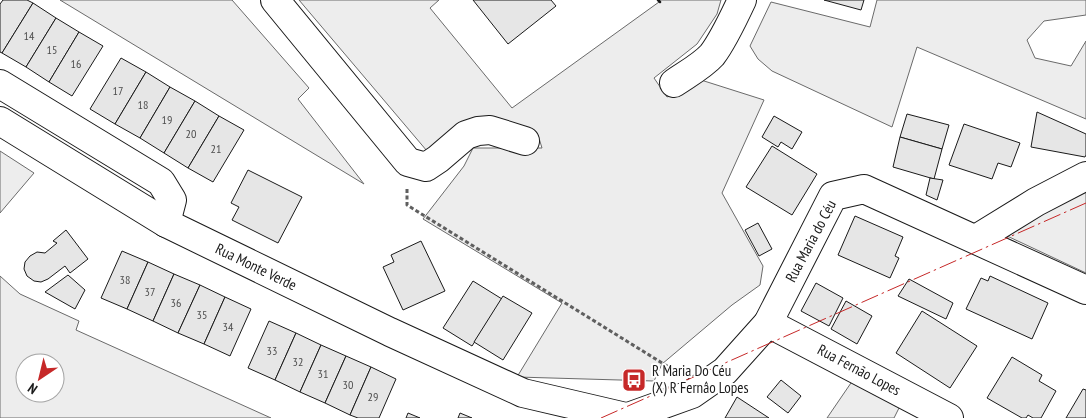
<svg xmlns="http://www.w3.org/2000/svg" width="1086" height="418" font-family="'PT Sans Narrow',sans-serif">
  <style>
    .green { fill: #ededed; stroke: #6a6a6a; fill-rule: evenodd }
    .building { fill: #e6e6e6; stroke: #1a1a1a }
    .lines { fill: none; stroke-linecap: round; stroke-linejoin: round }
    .minor-casing { stroke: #1a1a1a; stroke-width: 30 }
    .path { stroke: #5f5f5f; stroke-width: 3; stroke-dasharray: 4 2.5; stroke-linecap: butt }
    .minor { stroke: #fff; stroke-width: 28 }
    .wall { stroke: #1a1a1a; stroke-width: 2.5 }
    .power { stroke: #c62828; stroke-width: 1; stroke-dasharray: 18 4 2.5 4; stroke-linecap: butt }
    .labels { text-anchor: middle; stroke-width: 4; stroke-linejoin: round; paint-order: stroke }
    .number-label { font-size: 12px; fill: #4d4d4d }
    .street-label { font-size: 15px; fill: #1a1a1a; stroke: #fff }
    .poi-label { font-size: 15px; fill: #1a1a1a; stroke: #fff; text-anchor: start }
  </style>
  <rect width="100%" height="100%" fill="#fff"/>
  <g class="green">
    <polygon points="60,0 232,0 309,88 298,99 364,184"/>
    <polygon points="299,0 439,0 430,8 512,108 659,2 658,0 721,0 717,14 697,44 654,78 667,97 701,80 764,100 722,193 763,266 760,285 732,305 662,364 654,381 517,377 562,303 423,219 464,166 473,148 542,148 538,135 446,139 427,151"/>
    <polygon points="877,0 1086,0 1086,15 1044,21 1027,40 1035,58 1071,66 1086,41 1086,119 917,47 892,127 772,71 758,59 750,46 771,2 870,27"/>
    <polygon points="0,151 34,173 0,213"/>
    <polygon points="1086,186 1086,273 1005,235"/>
    <path d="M 0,276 L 20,294 L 79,321 L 76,330 L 271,418 L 0,418 ZM 25,363 L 55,363 L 55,393 L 25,393 Z"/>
    <polygon points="853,380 901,404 894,418 827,418"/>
  </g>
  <g class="building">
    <polygon points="3,0 27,0 33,3 2,53 0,52 0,4"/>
    <polygon points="473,0 551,0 556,6 508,44"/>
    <polygon points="824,0 864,0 861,10"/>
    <polygon points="33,3 56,18 26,67 2,53"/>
    <polygon points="56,18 79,32 49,82 26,67"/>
    <polygon points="79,32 103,46 72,96 49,82"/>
    <polygon points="121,58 146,72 115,124 90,109"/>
    <polygon points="146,72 170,87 140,138 115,124"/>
    <polygon points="170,87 195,101 164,153 140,138"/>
    <polygon points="195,101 219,116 188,168 164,153"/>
    <polygon points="1037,112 1086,134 1086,155 1085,157 1031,147"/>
    <polygon points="907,114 949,125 942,149 900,137"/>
    <polygon points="219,116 244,130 213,182 188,168"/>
    <polygon points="774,116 802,132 792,149 781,142 778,147 762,137"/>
    <polygon points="964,124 1020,143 1011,167 998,163 992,179 949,165"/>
    <polygon points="900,137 942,149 934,179 893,167"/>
    <polygon points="772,146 817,174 792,215 746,187"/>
    <polygon points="248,170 302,197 278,243 232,220 239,207 231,203"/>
    <polygon points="930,178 943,180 937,200 926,195"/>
    <polygon points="855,216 903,237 895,256 899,258 890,278 838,255"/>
    <polygon points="758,223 772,249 759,256 745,230"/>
    <polygon points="66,230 88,259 70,273 65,266 48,279 41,282 34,281 27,276 24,269 25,262 30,256 37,252 45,253 57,243 53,241"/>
    <polygon points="421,241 445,291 403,310 383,267 394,262 391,255"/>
    <polygon points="122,251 148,262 127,309 101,298"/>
    <polygon points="148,262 174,274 153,321 127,309"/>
    <polygon points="174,274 200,285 178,333 153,321"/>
    <polygon points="68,275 85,290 75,309 45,292"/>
    <polygon points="990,276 1048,303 1032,339 966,309 981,278 988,281"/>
    <polygon points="909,279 953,303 946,319 898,296"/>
    <polygon points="473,281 502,299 472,346 443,328"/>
    <polygon points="816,283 843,298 829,326 801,311"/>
    <polygon points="200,285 225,297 204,344 178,333"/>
    <polygon points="503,296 532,313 503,360 474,342"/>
    <polygon points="225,297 251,309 230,356 204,344"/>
    <polygon points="846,301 872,316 857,344 831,329"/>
    <polygon points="922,311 977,346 950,388 896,353"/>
    <polygon points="269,321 296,333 275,380 248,368"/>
    <polygon points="296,333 321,345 300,392 275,380"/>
    <polygon points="321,345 346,356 325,403 300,392"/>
    <polygon points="346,356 371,367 350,415 325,403"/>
    <polygon points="1012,357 1042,375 1039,381 1056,391 1041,418 1033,418 1028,415 1026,418 1022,418 987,398"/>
    <polygon points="371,367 396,379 379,418 358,418 350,415"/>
    <polygon points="781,380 801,396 788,413 767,397"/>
    <polygon points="1083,389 1086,390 1086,418 1066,418"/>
    <polygon points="737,397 769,418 725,418"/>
    <polygon points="408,413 420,418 406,418"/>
    <polygon points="460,413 472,418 458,418"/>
  </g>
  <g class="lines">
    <g class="minor-casing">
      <g id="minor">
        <polyline points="275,0 408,162 426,167 438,159 466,135 478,131 490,130 525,141"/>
        <path d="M 674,83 C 687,74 702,66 712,55 C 722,42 735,15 742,0"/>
        <polyline points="0,84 161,182 172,200 166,223"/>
        <polyline points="0,121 166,223 390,332 523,393 630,418"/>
        <polyline points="976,239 1036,202 1086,176"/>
        <polyline points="768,323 949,418"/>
        <polyline points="628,417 692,394 725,371 768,323 833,196 864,189 1086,290"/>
      </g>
    </g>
    <polyline class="path" points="407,189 407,205 675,371"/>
    <use href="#minor" class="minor"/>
    <polyline class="wall" points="658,0 660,2"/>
    <polyline class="power" points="601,418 1086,203"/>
  </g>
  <defs>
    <g id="bus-square" transform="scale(1.25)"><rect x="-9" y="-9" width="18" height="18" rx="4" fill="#c62828" stroke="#fff"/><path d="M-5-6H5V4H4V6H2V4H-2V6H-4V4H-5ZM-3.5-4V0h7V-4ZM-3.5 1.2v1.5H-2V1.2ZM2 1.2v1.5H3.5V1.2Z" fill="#fff"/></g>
  </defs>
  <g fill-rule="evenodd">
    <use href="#bus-square" x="634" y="380"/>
  </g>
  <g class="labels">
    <g class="number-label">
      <text x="29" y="40">14</text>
      <text x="52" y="54">15</text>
      <text x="76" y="68">16</text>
      <text x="118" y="95">17</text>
      <text x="143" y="109">18</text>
      <text x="167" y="124">19</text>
      <text x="191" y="138">20</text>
      <text x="216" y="153">21</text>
      <text x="125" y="284">38</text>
      <text x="150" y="296">37</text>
      <text x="176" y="307">36</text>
      <text x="202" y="319">35</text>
      <text x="228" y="331">34</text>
      <text x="272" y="355">33</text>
      <text x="298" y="366">32</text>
      <text x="323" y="378">31</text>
      <text x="348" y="389">30</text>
      <text x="373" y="401">29</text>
    </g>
    <g class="street-label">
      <text transform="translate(811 241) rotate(-62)" y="5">Rua Maria do Céu</text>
      <text transform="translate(256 267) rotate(26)" y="5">Rua Monte Verde</text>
      <text transform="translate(859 370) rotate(28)" y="5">Rua Fernão Lopes</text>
    </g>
    <g class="poi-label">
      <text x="652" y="376">R Maria Do Céu<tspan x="652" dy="17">(X) R Fernâo Lopes</tspan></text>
    </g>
  </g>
  <g transform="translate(40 378) rotate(215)"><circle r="24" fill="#ffffff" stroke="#a3a3a3"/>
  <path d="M0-4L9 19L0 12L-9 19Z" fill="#c62828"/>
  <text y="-8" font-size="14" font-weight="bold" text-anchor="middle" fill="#1a1a1a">N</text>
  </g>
</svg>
